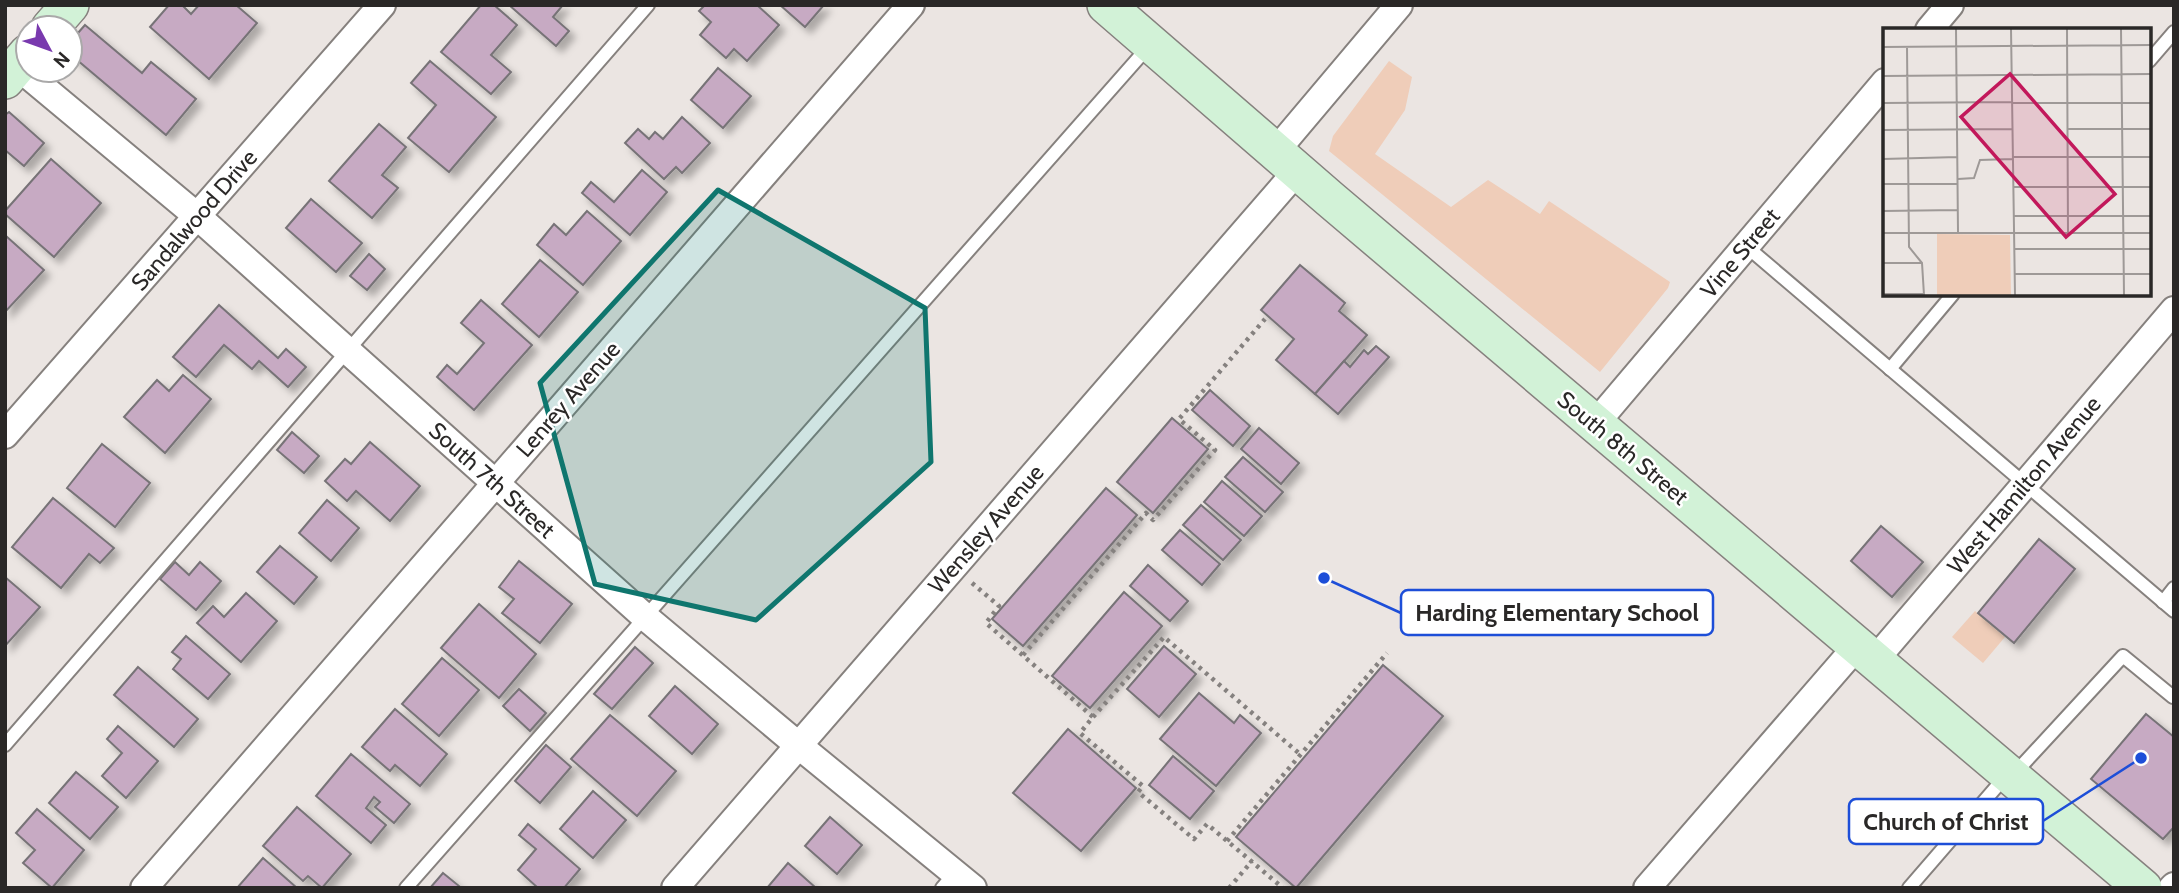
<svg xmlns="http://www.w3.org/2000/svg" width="2179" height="893" font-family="Cabin,sans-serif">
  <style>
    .green { fill: #efcdb9 }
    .building { fill: #c7aac3; stroke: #777377; stroke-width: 2; filter: url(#shadow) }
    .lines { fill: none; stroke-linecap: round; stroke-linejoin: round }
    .lane-casing { stroke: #86817e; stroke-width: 16 }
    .street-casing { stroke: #86817e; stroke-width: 30 }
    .secondary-casing { stroke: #86817e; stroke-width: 40 }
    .path { stroke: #85817f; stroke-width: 4.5; stroke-dasharray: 3.5 5; stroke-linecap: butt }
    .lane { stroke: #fff; stroke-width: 12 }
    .street { stroke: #fff; stroke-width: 26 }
    .secondary { stroke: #d2f2d7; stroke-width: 37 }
    .marked { fill: #0f766e; fill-opacity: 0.2; stroke: #0f766e; stroke-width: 5; stroke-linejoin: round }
    .labels { text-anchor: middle; stroke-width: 5; stroke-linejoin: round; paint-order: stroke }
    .street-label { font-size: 23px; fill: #2a2827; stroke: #fff }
    .inset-road { fill: none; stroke: #9e9997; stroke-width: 2 }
    .view { fill: #c2185b; fill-opacity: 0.15; stroke: #c2185b; stroke-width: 3.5 }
    .inset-edge { fill: none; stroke: #2a2827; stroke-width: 3.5 }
    .leader { fill: none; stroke: #1d4ed8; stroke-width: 2.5 }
    .callout-dot { fill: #1d4ed8; stroke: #fff; stroke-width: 2.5 }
    .callout { fill: #fff; stroke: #1d4ed8; stroke-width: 2.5 }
    .callout-label { font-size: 24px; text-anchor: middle; font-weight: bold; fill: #2a2827 }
  </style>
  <defs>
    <filter id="shadow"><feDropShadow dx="6" dy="6" stdDeviation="3.5" flood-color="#0004"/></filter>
  </defs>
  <rect width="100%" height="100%" fill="#ebe5e2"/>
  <g class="green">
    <polygon points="1389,61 1412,77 1405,110 1375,154 1451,207 1488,180 1540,214 1549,201 1670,282 1668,288 1600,372 1329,151 1333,136"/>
    <polygon points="1975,611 2005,637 1983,663 1952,637"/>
  </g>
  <g class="building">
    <polygon points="169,5 182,5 191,14 199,5 236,5 257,23 209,79 150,27"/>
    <polygon points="481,5 494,5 517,25 491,55 511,72 491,94 441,52"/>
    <polygon points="509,5 563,5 553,17 569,31 556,46"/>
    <polygon points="705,5 757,5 779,25 747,61 734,49 726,58 700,35 711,22 699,11"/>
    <polygon points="780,5 824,5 805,27"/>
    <polygon points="85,25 142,73 151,62 196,99 166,135 70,54 70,42"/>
    <polygon points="430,61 496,117 449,172 408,138 436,105 411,83"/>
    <polygon points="718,68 751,96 723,128 691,100"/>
    <polygon points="9,112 44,143 24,166 5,150 5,115"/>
    <polygon points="682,117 710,143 682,173 676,167 664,179 625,143 638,129 649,139 655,132 663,139"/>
    <polygon points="379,124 406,147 382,175 398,188 372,218 329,181"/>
    <polygon points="51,159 101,203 54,257 5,214 5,211"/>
    <polygon points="642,170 667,192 630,235 582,193 591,182 614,202"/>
    <polygon points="311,199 362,243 336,272 286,228"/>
    <polygon points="587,211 621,241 583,285 537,245 554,224 566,235"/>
    <polygon points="6,236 44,270 5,312 5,236"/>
    <polygon points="369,254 385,269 367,290 350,276"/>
    <polygon points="540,260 578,292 539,337 502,304"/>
    <polygon points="1300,265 1345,303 1339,311 1367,335 1315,394 1276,360 1294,339 1261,310"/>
    <polygon points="481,300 532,345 474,410 437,377 447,365 457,374 484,343 461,323"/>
    <polygon points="219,305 278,358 286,349 306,367 288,387 259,361 252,369 224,345 196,377 173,357"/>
    <polygon points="1376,346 1389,357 1338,414 1315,394 1344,361 1350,367 1364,350 1368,354"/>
    <polygon points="183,375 211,399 165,453 124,417 157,380 169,391"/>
    <polygon points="1210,390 1250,426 1233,446 1192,410"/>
    <polygon points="1172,418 1208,449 1153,513 1117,482"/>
    <polygon points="1259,428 1299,463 1281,484 1241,449"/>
    <polygon points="292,432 319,456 304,473 277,450"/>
    <polygon points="370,442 420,486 390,521 356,491 347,501 325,481 345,459 351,464"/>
    <polygon points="102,444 150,483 115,527 67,488"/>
    <polygon points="1243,457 1283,492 1265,512 1225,477"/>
    <polygon points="1222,481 1262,516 1244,536 1204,502"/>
    <polygon points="1106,488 1137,515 1023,646 992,619"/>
    <polygon points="53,498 114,548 100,563 89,554 61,588 12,547"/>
    <polygon points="327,500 359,528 331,561 299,533"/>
    <polygon points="1201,505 1241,540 1223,560 1183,525"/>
    <polygon points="1881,526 1923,562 1892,597 1851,561"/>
    <polygon points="1180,530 1220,564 1202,585 1162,550"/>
    <polygon points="2039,539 2075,569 2014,643 1978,613"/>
    <polygon points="280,546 317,577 294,604 257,572"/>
    <polygon points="519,561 572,604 540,643 502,613 514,599 499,587"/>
    <polygon points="175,562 189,575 200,562 221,581 196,610 160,579"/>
    <polygon points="1148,565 1188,601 1170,621 1130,586"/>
    <polygon points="5,577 40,607 5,646"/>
    <polygon points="1124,592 1162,626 1090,708 1052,676"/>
    <polygon points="246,593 277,621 241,662 197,623 213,606 224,617"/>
    <polygon points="479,604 536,654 499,698 441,648"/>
    <polygon points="186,636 230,674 208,699 173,669 181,659 172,652"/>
    <polygon points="1164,646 1196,674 1159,717 1127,689"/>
    <polygon points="635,647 653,663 612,709 594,694"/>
    <polygon points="442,658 479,690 439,736 402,704"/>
    <polygon points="1383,665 1443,716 1296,888 1236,837"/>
    <polygon points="138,667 198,719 174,747 114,695"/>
    <polygon points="675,686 718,724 692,754 649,716"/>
    <polygon points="519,689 546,713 530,731 503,706"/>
    <polygon points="1199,693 1234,723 1240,715 1261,733 1216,786 1160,739"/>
    <polygon points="395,709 447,754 420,786 395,765 390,771 362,747"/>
    <polygon points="2146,714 2174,737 2174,827 2163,839 2091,779"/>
    <polygon points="610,715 676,771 637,816 571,759"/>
    <polygon points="118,726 158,761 126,798 102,776 122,753 107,739"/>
    <polygon points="1068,729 1136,788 1081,851 1013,793"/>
    <polygon points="546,745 571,767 540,803 515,781"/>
    <polygon points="351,754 410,804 394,823 375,807 380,802 374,797 366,808 386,825 371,843 316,796"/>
    <polygon points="1173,756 1214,791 1190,819 1149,785"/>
    <polygon points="76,772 118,807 90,839 49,803"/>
    <polygon points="593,791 626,820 593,858 560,829"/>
    <polygon points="297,807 351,854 322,888 308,876 303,881 263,846"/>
    <polygon points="37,809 84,850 52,888 23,863 35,850 16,833"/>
    <polygon points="830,817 862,845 837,874 805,846"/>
    <polygon points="528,824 580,869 564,888 538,888 518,870 536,849 519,835"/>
    <polygon points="263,858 297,888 237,888"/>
    <polygon points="788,863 816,888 767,888"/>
    <polygon points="443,873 459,886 457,888 430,888"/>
  </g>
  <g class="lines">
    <g class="lane-casing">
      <g id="lane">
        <polyline points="2149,61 2174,32"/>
        <polyline points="1746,246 2174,611"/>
        <polyline points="1890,369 1953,294"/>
        <polyline points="2163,602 2174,588"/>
        <polyline points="5,745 648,5"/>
        <polyline points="2014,774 2123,656 2173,697"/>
        <polyline points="406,888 1149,46"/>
        <polyline points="942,888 955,873"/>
        <polyline points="1909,888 2005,777"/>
      </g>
    </g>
    <g class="street-casing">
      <g id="street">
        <polyline points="1929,30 1950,5"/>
        <polyline points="17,66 197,216 644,616 798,745 973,888"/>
        <polyline points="1275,152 1399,5"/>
        <polyline points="1595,424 1885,82"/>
        <polyline points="5,435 382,5"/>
        <polyline points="1874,661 2174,310"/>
        <polyline points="144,888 911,5"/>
        <polyline points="675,888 1297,171"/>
        <polyline points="1647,888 1857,646"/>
        <polyline points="2172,888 2174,886"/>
      </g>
    </g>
    <g class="secondary-casing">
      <g id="secondary">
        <polyline points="1106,5 1330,199 2143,888"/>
        <polyline points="50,28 70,5"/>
        <polyline points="5,80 28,53"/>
      </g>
    </g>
    <g class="path">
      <polyline points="972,583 999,606 986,623 1093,717 1080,733 1143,786 1138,792 1194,839 1207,824 1283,888"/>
      <polyline points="1023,655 1146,513 1153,520 1215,450 1179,419 1265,319"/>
      <polyline points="1093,717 1164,637 1301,755"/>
      <polyline points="1227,841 1387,653"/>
      <polyline points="1229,888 1252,861"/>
    </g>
    <use href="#lane" class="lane"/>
    <use href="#street" class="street"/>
    <use href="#secondary" class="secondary"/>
  </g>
  <path class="marked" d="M 718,190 L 925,308 L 931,462 L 756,620 L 595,584 L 540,383 Z"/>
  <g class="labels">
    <g class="street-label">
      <text transform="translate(194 220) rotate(-49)" y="8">Sandalwood Drive</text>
      <text transform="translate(1740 253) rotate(-50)" y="8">Vine Street</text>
      <text transform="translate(568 399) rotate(-49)" y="8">Lenrey Avenue</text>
      <text transform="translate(1623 448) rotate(40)" y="8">South 8th Street</text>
      <text transform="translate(492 480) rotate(42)" y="8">South 7th Street</text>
      <text transform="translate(2024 485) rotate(-50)" y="8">West Hamilton Avenue</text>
      <text transform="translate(986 529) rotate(-49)" y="8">Wensley Avenue</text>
    </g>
  </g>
  <g transform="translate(1883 28)">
    <rect width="268" height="268" fill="#ebe5e2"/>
    <path d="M 54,206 L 127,207 L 128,267 L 54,267 Z" fill="#efcdb9"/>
    <path class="inset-road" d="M 73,1 L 75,204M 128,1 L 132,267M 184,1 L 185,205M 238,1 L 241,267M 0,19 L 268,17M 24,19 L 26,219 L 39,235 L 41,267M 0,48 L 268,46M 0,75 L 129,74M 129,75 L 268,75M 185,101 L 268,101M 0,102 L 129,101M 130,129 L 268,129M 0,131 L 75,129M 75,151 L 91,150 L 97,132 L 130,131M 0,156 L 75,156M 130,159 L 268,159M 0,183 L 75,182M 130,188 L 268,188M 0,205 L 268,205M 131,221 L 268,221M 0,235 L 39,235M 131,246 L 268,246M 0,266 L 41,266"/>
    <path class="view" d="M 127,46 L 232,166 L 183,209 L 78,89 Z"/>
    <rect width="268" height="268" class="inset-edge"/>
  </g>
  <path class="leader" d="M1324 578L1401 613M2141 758L2043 821"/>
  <g class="callout-dot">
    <circle cx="1324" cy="578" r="7"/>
    <circle cx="2141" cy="758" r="7"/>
  </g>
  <g class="callout">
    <rect x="1401" y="590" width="312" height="45" rx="7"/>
    <rect x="1849" y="799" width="194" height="45" rx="7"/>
  </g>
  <g class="callout-label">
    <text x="1557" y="621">Harding Elementary School</text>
    <text x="1946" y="830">Church of Christ</text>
  </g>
  <rect width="2179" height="893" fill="none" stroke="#2a2827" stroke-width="14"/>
  <g transform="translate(49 49) rotate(131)"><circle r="33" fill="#ffffff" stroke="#aaa9a9" stroke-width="2"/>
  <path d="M0-5L12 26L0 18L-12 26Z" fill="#7939ae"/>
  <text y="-10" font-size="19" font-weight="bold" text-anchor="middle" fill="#2a2827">N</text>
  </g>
</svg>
